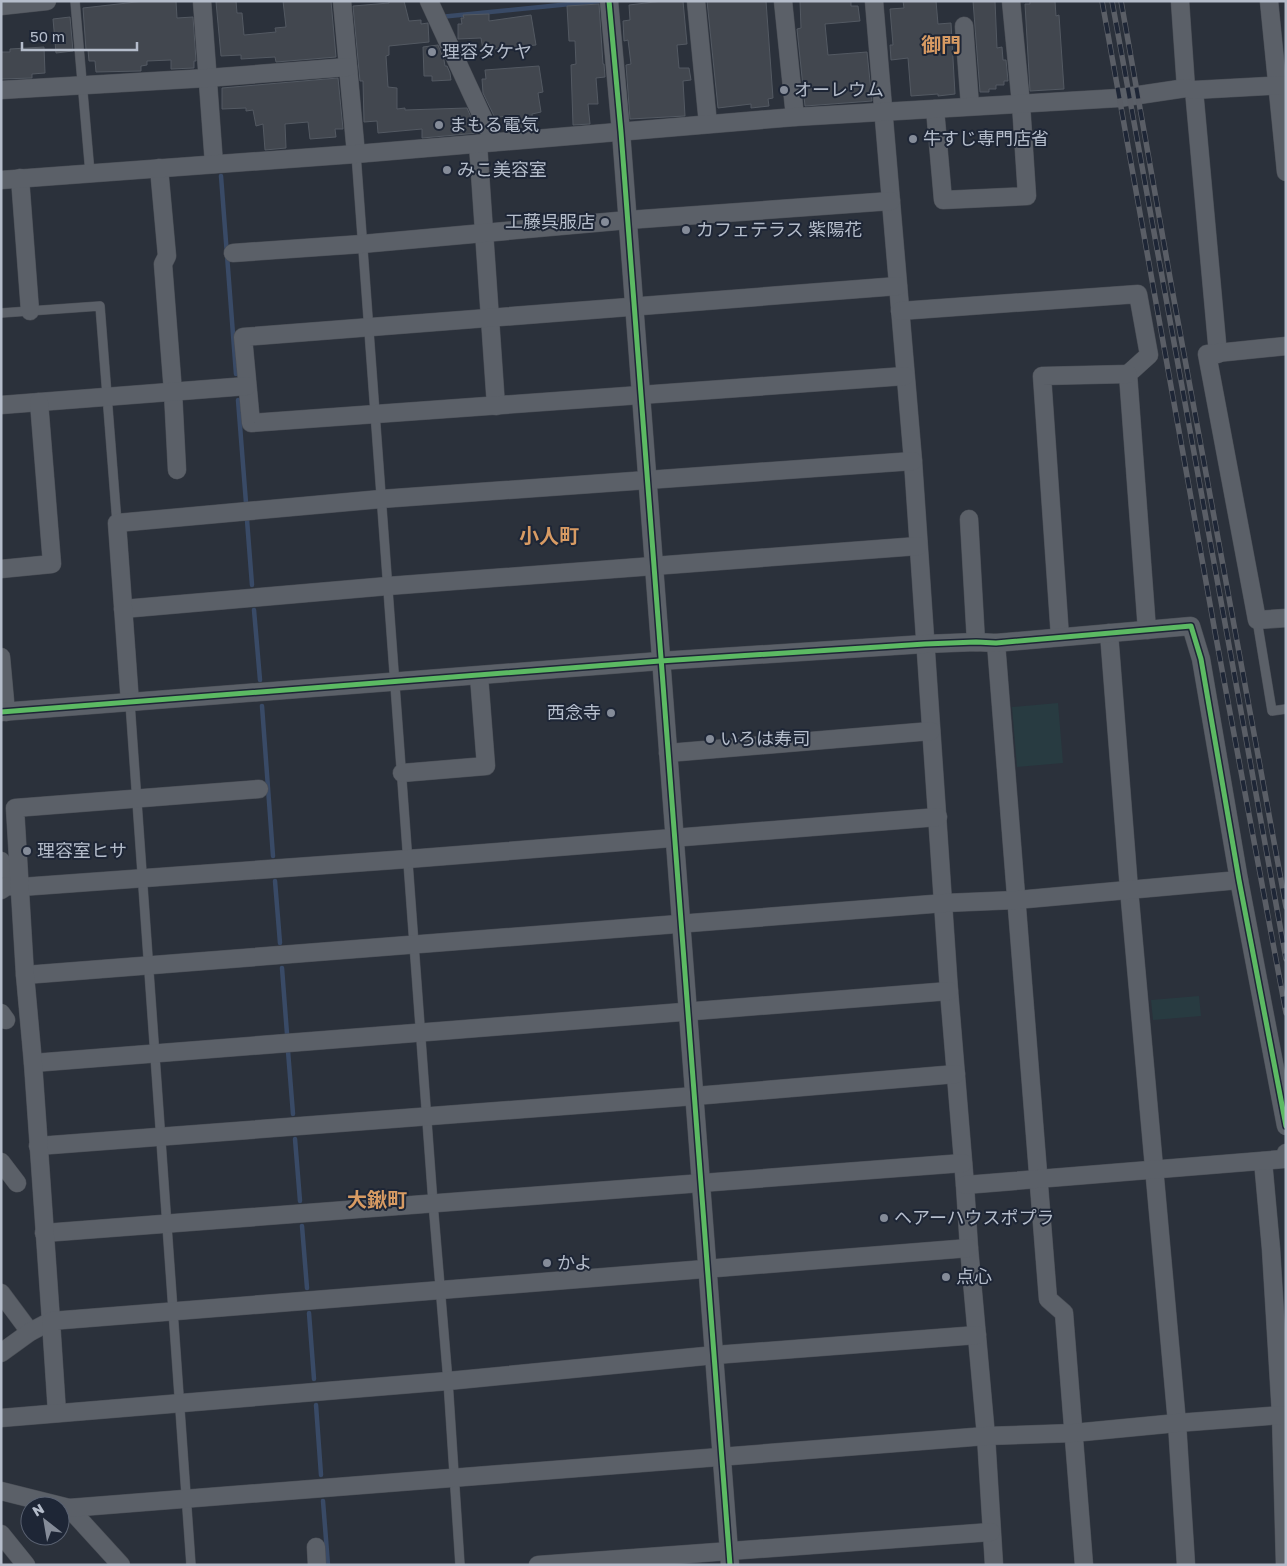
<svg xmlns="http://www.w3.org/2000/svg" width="1287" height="1566" font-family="'Golos Text','Noto Sans JP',sans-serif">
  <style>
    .green { fill: #283b41 }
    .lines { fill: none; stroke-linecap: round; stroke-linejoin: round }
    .stream { stroke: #394a66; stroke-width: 4.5 }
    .building { fill: #42474f; stroke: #535962 }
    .lane-casing { stroke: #494d55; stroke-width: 10 }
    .street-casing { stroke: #494d55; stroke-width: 19 }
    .lane { stroke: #5b6068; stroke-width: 9 }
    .street { stroke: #5b6068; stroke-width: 18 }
    .rail-casing { stroke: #5a5e66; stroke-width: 5.5 }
    .rail { stroke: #1e2636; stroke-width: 4; stroke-dasharray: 11; stroke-linecap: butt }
    .cycleway-casing { stroke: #1e2636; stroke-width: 8 }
    .cycleway { stroke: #5cba63; stroke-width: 5 }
    .poi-dot { fill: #858c99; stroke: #1e2636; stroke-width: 2 }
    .labels { text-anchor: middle; stroke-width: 4; stroke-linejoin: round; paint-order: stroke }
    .poi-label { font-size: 18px; fill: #b5bdcb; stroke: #1e2636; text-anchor: start }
    .quarter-label { font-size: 20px; font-weight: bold; fill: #d89b63; stroke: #1e2636 }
  </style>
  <rect width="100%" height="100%" fill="#2b313b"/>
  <g class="green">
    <polygon points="1058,703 1063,763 1017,767 1012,707"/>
    <polygon points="1199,996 1201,1016 1153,1020 1151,1000"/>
  </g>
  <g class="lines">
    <g class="stream">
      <polyline points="440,17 600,1"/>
      <polyline points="221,176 236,374"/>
      <polyline points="238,400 246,503"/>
      <polyline points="247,520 252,585"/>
      <polyline points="254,610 260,680"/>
      <polyline points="262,706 273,856"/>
      <polyline points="275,881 280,943"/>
      <polyline points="282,968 287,1034"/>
      <polyline points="288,1051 293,1114"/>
      <polyline points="295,1139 300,1201"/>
      <polyline points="302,1226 307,1288"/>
      <polyline points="309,1313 314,1379"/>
      <polyline points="316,1405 321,1475"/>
      <polyline points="323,1501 328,1565"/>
    </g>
  </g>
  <g class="building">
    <polygon points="145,1 176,1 177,18 193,17 196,61 194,61 194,68 171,69 171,60 147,61 147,65 141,66 141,71 96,72 95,61 89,61 88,50 86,50 83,8"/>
    <polygon points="220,1 236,1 237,13 242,13 244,35 276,32 275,28 286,27 283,1 331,1 336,57 276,62 275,57 241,59 241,55 221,56 216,2"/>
    <polygon points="389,1 404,1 409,21 421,20 421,24 428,23 429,42 389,46 389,55 386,56 388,87 397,88 397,109 405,108 405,110 467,108 478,133 422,138 422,129 378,133 377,121 364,122 363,81 360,81 353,6 389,3"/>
    <polygon points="663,1 683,1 687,44 677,45 679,68 689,68 691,80 683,81 685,116 630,119 626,65 631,64 628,40 624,41 623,21 630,20 629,5"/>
    <polygon points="707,1 766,1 773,98 768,99 769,106 751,108 751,104 718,108"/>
    <polygon points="800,1 851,1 851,6 858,6 860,21 825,24 828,55 867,52 872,101 805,106 797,29 801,28"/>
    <polygon points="903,1 936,1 938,24 951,23 955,94 938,96 938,94 911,96 908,58 891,60 890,45 893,45 890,9 904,8"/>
    <polygon points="973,1 995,1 997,48 1002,47 1003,60 1006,60 1008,81 1004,81 1004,85 996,85 996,89 989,89 989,92 980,92"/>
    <polygon points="1030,1 1055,1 1056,16 1059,15 1064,89 1030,91 1025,4 1030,4"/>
    <polygon points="599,4 603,64 604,64 605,77 596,78 598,104 588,104 590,124 573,125 571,65 576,64 575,41 569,41 567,6"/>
    <polygon points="489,14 489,21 531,15 536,45 483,50 481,38 458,39 458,24 462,24 461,18 464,18 463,15"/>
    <polygon points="70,17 73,51 56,53 53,19"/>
    <polygon points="438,45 444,60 445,66 447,66 450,73 451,80 432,81 432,76 424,76 423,47"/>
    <polygon points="44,47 45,73 32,74 32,78 1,79 1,52 10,52 10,49"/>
    <polygon points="539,66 543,92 538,93 541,112 532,114 533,126 511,128 510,115 495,118 483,93 482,79 486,79 485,70"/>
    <polygon points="338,78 343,129 335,129 336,137 310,139 308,122 285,124 286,148 265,150 263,124 256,126 253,110 246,111 246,108 222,109 222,88"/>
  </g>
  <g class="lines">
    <g class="lane-casing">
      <g id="lane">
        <polyline points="75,1 90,173"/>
        <polyline points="356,154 433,1203 448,1381 460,1565"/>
        <polyline points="1,313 100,306 117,523"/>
        <polyline points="1257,620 1272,711 1286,709"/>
        <polyline points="130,703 191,1565"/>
      </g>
    </g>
    <g class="street-casing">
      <g id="street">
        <polyline points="202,1 214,164"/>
        <polyline points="342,1 356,154"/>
        <polyline points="429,1 494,142"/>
        <polyline points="609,1 621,132 730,1565"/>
        <polyline points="696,1 708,124"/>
        <polyline points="783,1 795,117"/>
        <polyline points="874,1 913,461 949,991 965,1185 969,1248 986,1436 994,1565"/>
        <polyline points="1180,1 1186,88"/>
        <polyline points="1269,1 1286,172"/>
        <polyline points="1,6 47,1"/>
        <polyline points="964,26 970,106"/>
        <polyline points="1,90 207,78 348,67"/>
        <polyline points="1194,90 1218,354"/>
        <polyline points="935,109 943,200 1027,196 1021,104 1011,1"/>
        <polyline points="478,144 496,406"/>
        <polyline points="159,168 167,256 163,264 173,392 177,470"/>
        <polyline points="20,178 30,311"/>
        <polyline points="1,180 356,154 795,117 1119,98 1186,88 1194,90 1286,85"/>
        <polyline points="233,253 362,244 628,220 891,201"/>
        <polyline points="898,286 243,337 251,423 905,376"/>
        <polyline points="900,311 1138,294 1149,355 1128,374 1147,630"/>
        <polyline points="1286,346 1207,354 1257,620 1286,618"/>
        <polyline points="1,405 247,386"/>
        <polyline points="969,519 976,642"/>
        <polyline points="1,569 52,564 39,402"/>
        <polyline points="123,609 388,586 918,546"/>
        <polyline points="1109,633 1129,889 1177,1423 1186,1565"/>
        <polyline points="1060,637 1042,376 1128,374"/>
        <polyline points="996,643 1048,1299 1064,1313 1084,1565"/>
        <polyline points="1,657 6,712"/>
        <polyline points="130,703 117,523 381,499 913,461"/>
        <polyline points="1,712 660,661 925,644 976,642 996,643 1191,626 1201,659 1239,880 1286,1126"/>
        <polyline points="668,753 931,731"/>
        <polyline points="402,773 486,766 479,676"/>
        <polyline points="1,861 20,886"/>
        <polyline points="1,890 7,886 21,887 408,859 938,817"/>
        <polyline points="25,975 945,903 1016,900 1239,880"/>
        <polyline points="1,1013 6,1020"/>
        <polyline points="33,1063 949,991"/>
        <polyline points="38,1146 695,1096 956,1074"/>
        <polyline points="1263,1161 1271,1249 1281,1415 1285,1565"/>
        <polyline points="1,1162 17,1183"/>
        <polyline points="965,1185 1284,1159 1286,1153"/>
        <polyline points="44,1233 963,1163"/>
        <polyline points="1,1293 30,1332"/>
        <polyline points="1,1353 30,1332 51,1321 33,1063 25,975 15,808 259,789"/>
        <polyline points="57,1413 51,1321 969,1248"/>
        <polyline points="1,1418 448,1381 715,1355 977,1335"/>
        <polyline points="1,1491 69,1508 121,1565"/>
        <polyline points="69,1508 986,1436 1073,1433 1177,1423 1281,1415"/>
        <polyline points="1,1534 26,1565"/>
        <polyline points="316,1547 317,1565"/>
        <polyline points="538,1565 991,1532"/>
      </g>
    </g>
    <use href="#lane" class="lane"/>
    <use href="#street" class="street"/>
    <g class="rail-casing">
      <g id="rail">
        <polyline points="1102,1 1215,632 1286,1013"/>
        <polyline points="1112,1 1286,959"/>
        <polyline points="1121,1 1172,289 1286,907"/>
      </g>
    </g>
    <use href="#rail" class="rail"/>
    <g class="cycleway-casing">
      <g id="cycleway">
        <polyline points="609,1 621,132 730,1565"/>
        <polyline points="1,712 660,661 925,644 976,642 996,643 1191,626 1201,659 1239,880 1286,1126"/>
      </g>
    </g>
    <use href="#cycleway" class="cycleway"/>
  </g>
  <g class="poi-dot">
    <circle cx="432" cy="52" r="5"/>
    <circle cx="784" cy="90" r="5"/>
    <circle cx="439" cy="125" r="5"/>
    <circle cx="913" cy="139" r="5"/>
    <circle cx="447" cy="170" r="5"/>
    <circle cx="605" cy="222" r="5"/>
    <circle cx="686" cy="230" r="5"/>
    <circle cx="611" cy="713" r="5"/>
    <circle cx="710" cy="739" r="5"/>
    <circle cx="27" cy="851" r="5"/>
    <circle cx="884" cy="1218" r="5"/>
    <circle cx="547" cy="1263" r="5"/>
    <circle cx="946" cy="1277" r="5"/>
  </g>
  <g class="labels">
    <g class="poi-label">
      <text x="442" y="58">理容タケヤ</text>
      <text x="794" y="96">オーレウム</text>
      <text x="449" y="131">まもる電気</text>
      <text x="923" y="145">牛すじ専門店省</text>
      <text x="457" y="176">みこ美容室</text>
      <text x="595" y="228" text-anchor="end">工藤呉服店</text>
      <text x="696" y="236">カフェテラス 紫陽花</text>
      <text x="601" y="719" text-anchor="end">西念寺</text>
      <text x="720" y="745">いろは寿司</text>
      <text x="37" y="857">理容室ヒサ</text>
      <text x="894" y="1224">ヘアーハウスポプラ</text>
      <text x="557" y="1269">かよ</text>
      <text x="956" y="1283">点心</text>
    </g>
    <g class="quarter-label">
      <text x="941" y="52">御門</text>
      <text x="549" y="543">小人町</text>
      <text x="377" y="1207">大鍬町</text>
    </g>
  </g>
  <rect width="1287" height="1566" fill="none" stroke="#b5bdcb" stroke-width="5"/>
  <g transform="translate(45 1521) rotate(329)"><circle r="24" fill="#1e2636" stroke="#5a6272"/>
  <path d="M0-4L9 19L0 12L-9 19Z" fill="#858c99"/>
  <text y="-8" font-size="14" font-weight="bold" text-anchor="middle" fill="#b5bdcb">N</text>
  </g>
  <path d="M22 42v8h115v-8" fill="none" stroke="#b5bdcb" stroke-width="2.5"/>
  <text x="30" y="42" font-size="15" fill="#b5bdcb" stroke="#1e2636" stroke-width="4" paint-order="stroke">50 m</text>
</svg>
